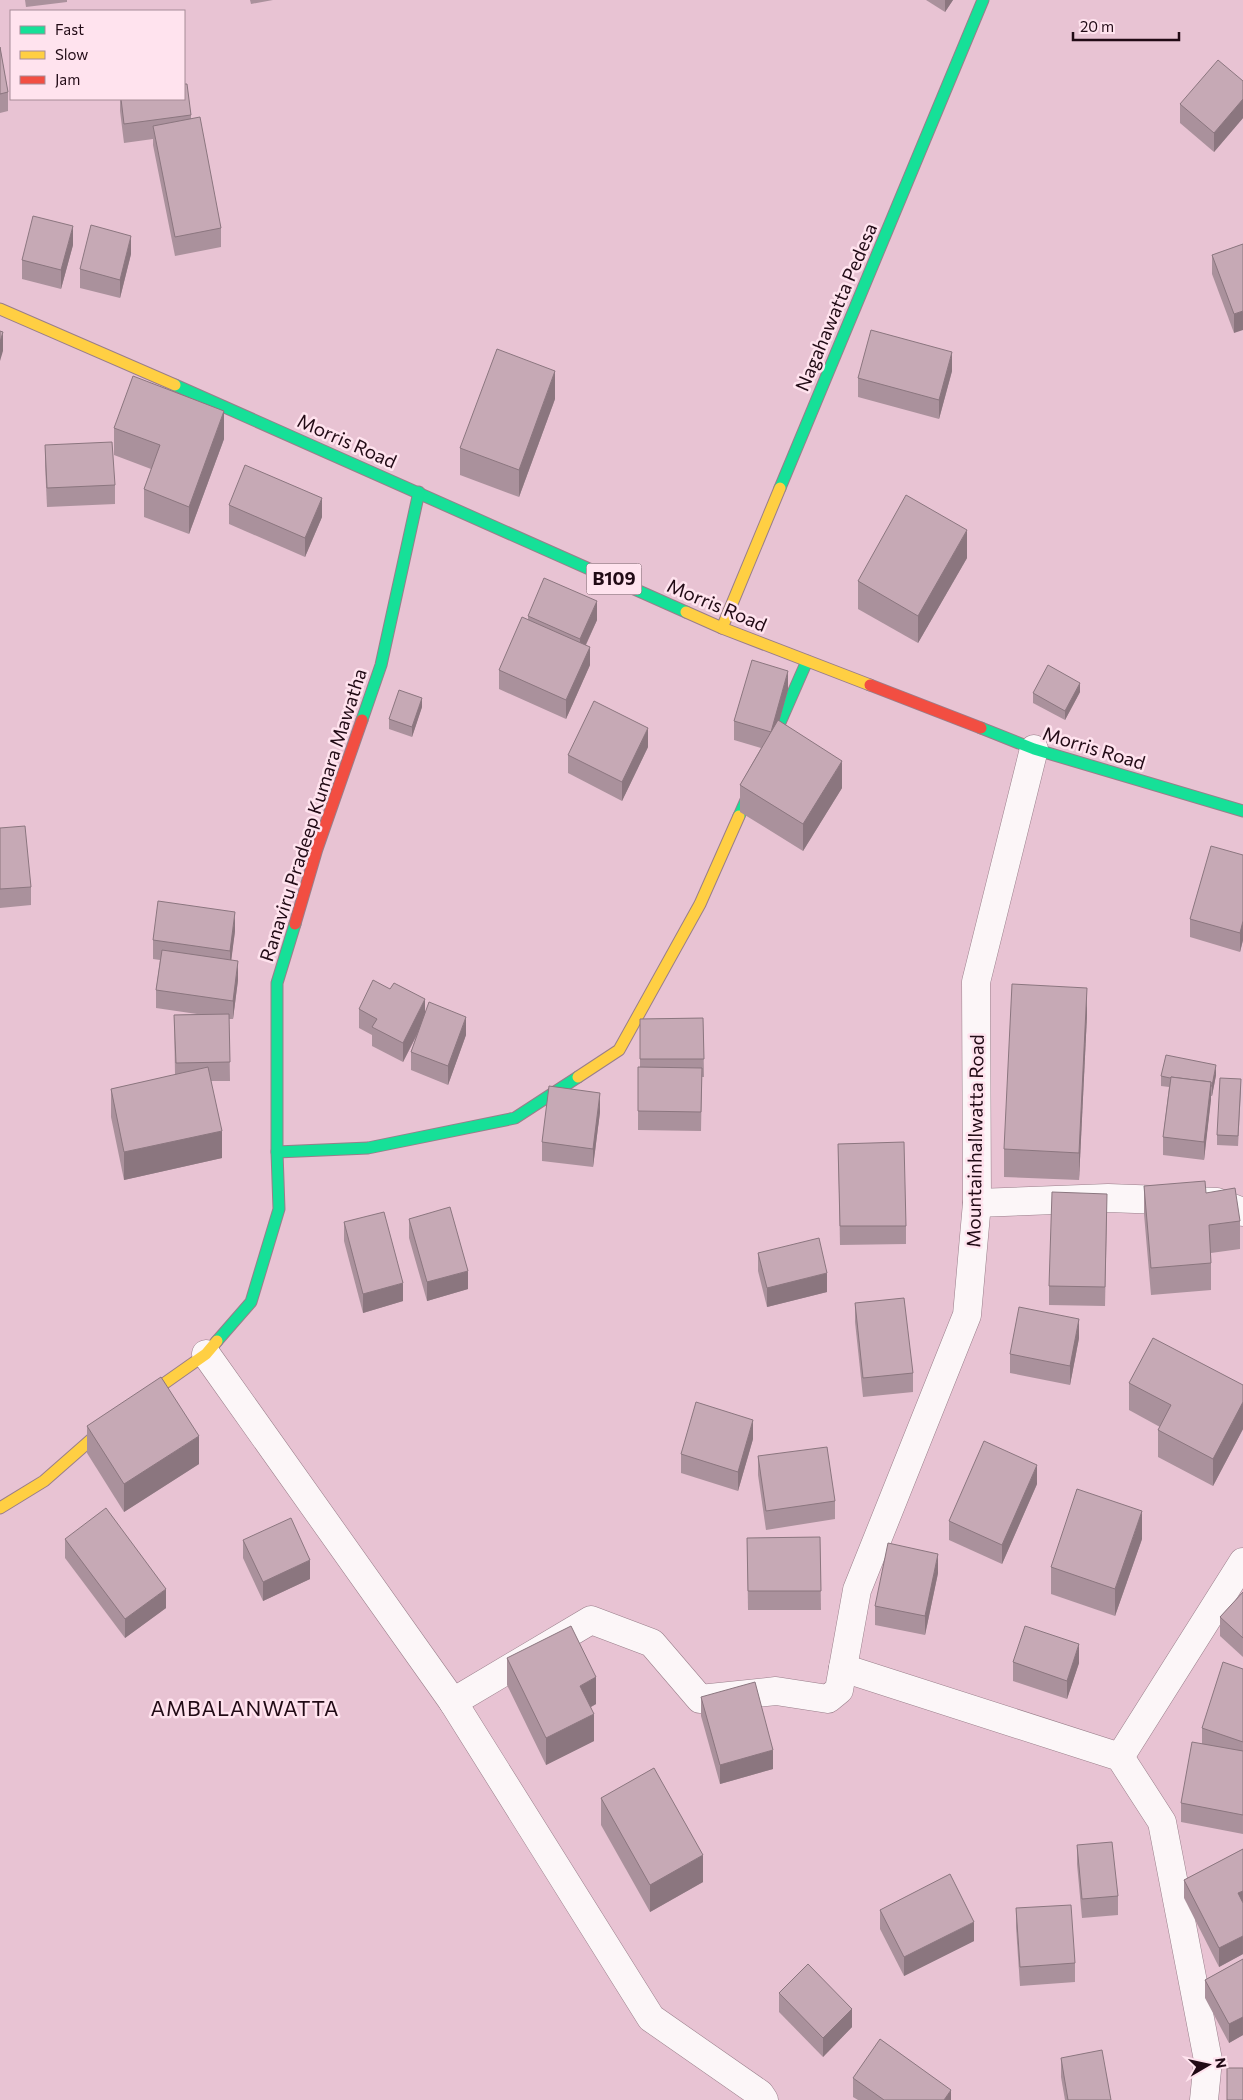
<svg xmlns="http://www.w3.org/2000/svg" width="1243" height="2100" font-family="Commissioner,sans-serif">
  <style>
    .lines { fill: none; stroke-linecap: round; stroke-linejoin: round }
    .street-casing { stroke: #997e8a; stroke-width: 29 }
    .fast-casing { stroke: #997e8a; stroke-width: 13 }
    .slow-casing { stroke: #997e8a; stroke-width: 13 }
    .jam-casing { stroke: #997e8a; stroke-width: 13 }
    .street { stroke: #fcf6f8; stroke-width: 28 }
    .fast { stroke: #16e098; stroke-width: 11 }
    .slow { stroke: #ffcf43; stroke-width: 11 }
    .jam { stroke: #f24e42; stroke-width: 11 }
    .wall { fill: #aa919c }
    .shaded-wall { fill: #8b767f }
    .building { fill: #c6a9b5; stroke: #8b767f }
    .labels { text-anchor: middle; stroke-width: 5; stroke-linejoin: round; paint-order: stroke }
    .shield { fill: #ffe3ee; stroke: #644b56; stroke-width: 1 }
    .shield-label { font-size: 18px; font-weight: bold; fill: #210a15 }
    .street-label { font-size: 19px; fill: #210a15; stroke: #ffe3ee }
    .quarter-label { font-size: 21px; letter-spacing: 1px; fill: #210a15; stroke: #ffe3ee }
  </style>
  <rect width="100%" height="100%" fill="#e8c3d3"/>
  <g class="lines">
    <g class="street-casing">
      <g id="street">
        <polyline points="977,1203 1108,1198 1217,1202 1243,1212"/>
        <polyline points="206,1354 453,1702 651,2018 760,2094 764,2100"/>
        <polyline points="843,1668 1120,1757 1162,1822 1208,2060 1204,2100"/>
        <polyline points="453,1702 591,1620 652,1643 700,1699 776,1691 828,1699 839,1690 857,1590 967,1315 977,1203 976,982 1034,749"/>
        <polyline points="1120,1757 1243,1562"/>
      </g>
    </g>
    <g class="fast-casing">
      <g id="fast">
        <polyline points="175,385 686,612"/>
        <polyline points="780,488 983,0"/>
        <polyline points="362,720 381,665 419,492"/>
        <polyline points="981,728 1034,749 1243,811"/>
        <polyline points="739,816 807,661"/>
        <polyline points="277,1152 368,1148 515,1118 578,1077"/>
        <polyline points="217,1341 251,1302 279,1209 277,1152 277,983 295,924"/>
      </g>
    </g>
    <g class="slow-casing">
      <g id="slow">
        <polyline points="0,309 175,385"/>
        <polyline points="686,612 722,628 870,685"/>
        <polyline points="722,628 780,488"/>
        <polyline points="578,1077 619,1050 700,904 739,816"/>
        <polyline points="0,1508 44,1481 118,1416 206,1354 217,1341"/>
      </g>
    </g>
    <g class="jam-casing">
      <g id="jam">
        <polyline points="870,685 981,728"/>
        <polyline points="295,924 317,849 362,720"/>
      </g>
    </g>
    <use href="#street" class="street"/>
    <use href="#fast" class="fast"/>
    <use href="#slow" class="slow"/>
    <use href="#jam" class="jam"/>
  </g>
  <g class="wall">
    <polygon points="25,0 67,0 67,2 26,7"/>
    <polygon points="250,0 273,0 251,4"/>
    <polygon points="926,0 953,0 945,12"/>
    <polygon points="0,47 8,92 8,111 0,113"/>
    <polygon points="1243,81 1243,118 1214,152 1180,123 1180,104"/>
    <polygon points="120,99 184,99 191,115 191,119 221,228 221,247 175,256 153,145 153,139 124,143 120,111"/>
    <polygon points="1243,244 1234,333 1212,274 1212,255"/>
    <polygon points="73,245 61,289 22,279 22,260"/>
    <polygon points="131,254 120,298 80,288 80,269"/>
    <polygon points="952,371 939,419 858,397 858,378"/>
    <polygon points="555,399 519,497 460,475 460,448"/>
    <polygon points="114,428 224,439 189,534 144,517 144,489 151,469 114,455"/>
    <polygon points="45,445 115,485 115,504 47,507 45,464"/>
    <polygon points="229,505 322,517 305,557 229,524"/>
    <polygon points="967,558 918,643 858,609 858,581"/>
    <polygon points="528,616 597,620 586,645 590,665 566,719 499,689 499,670 528,620"/>
    <polygon points="788,690 779,721 842,788 803,851 740,812 740,785 761,748 734,740 734,721"/>
    <polygon points="1080,692 1065,720 1033,703 1033,693"/>
    <polygon points="422,707 412,737 389,729 389,719"/>
    <polygon points="648,747 622,801 568,773 568,755"/>
    <polygon points="0,828 31,887 31,905 0,908"/>
    <polygon points="1243,855 1243,940 1240,952 1190,937 1190,919"/>
    <polygon points="235,931 231,960 238,980 233,1019 229,1019 230,1081 211,1081 222,1158 124,1180 111,1117 111,1089 175,1075 174,1015 197,1014 156,1008 156,990 160,960 153,959 153,940"/>
    <polygon points="359,1009 425,1012 466,1035 448,1085 411,1070 411,1052 416,1037 403,1062 372,1046 372,1035 359,1028"/>
    <polygon points="1087,1015 1079,1180 1004,1177 1004,1149"/>
    <polygon points="703,1018 704,1077 702,1077 701,1131 638,1130 638,1067 640,1067 640,1019"/>
    <polygon points="1216,1075 1212,1096 1211,1096 1204,1160 1163,1155 1163,1137 1169,1087 1161,1086 1161,1076"/>
    <polygon points="1241,1089 1238,1146 1217,1145 1217,1135"/>
    <polygon points="600,1112 593,1167 542,1161 542,1142"/>
    <polygon points="838,1144 906,1226 906,1244 840,1245"/>
    <polygon points="1144,1186 1206,1193 1240,1221 1240,1249 1211,1253 1211,1290 1151,1295 1144,1214"/>
    <polygon points="1107,1213 1105,1306 1049,1305 1049,1286"/>
    <polygon points="409,1219 468,1289 427,1301 409,1238"/>
    <polygon points="344,1222 403,1301 363,1313 344,1241"/>
    <polygon points="758,1253 827,1292 767,1307 758,1271"/>
    <polygon points="855,1303 913,1373 913,1392 863,1397 855,1322"/>
    <polygon points="1079,1338 1070,1385 1010,1373 1010,1354"/>
    <polygon points="1129,1383 1243,1385 1243,1429 1213,1486 1158,1457 1158,1430 1160,1427 1129,1410"/>
    <polygon points="87,1426 199,1464 124,1512 87,1453"/>
    <polygon points="753,1439 738,1491 681,1473 681,1454"/>
    <polygon points="758,1456 835,1501 835,1519 766,1530 758,1475"/>
    <polygon points="1037,1484 1002,1564 949,1540 949,1521"/>
    <polygon points="820,1537 821,1610 748,1610 747,1538"/>
    <polygon points="65,1539 166,1608 125,1638 65,1558"/>
    <polygon points="1142,1539 1115,1616 1051,1594 1051,1567"/>
    <polygon points="243,1540 310,1579 263,1601 243,1558"/>
    <polygon points="938,1573 925,1635 875,1625 875,1606"/>
    <polygon points="1243,1592 1243,1657 1220,1636 1220,1617"/>
    <polygon points="507,1658 596,1704 591,1707 594,1741 546,1765 507,1685"/>
    <polygon points="1013,1662 1079,1663 1067,1699 1013,1681"/>
    <polygon points="1243,1669 1243,1834 1181,1822 1181,1803 1202,1743 1202,1728"/>
    <polygon points="701,1697 773,1769 720,1784 701,1716"/>
    <polygon points="601,1798 703,1882 650,1912 601,1825"/>
    <polygon points="1077,1845 1118,1896 1118,1915 1082,1918 1077,1864"/>
    <polygon points="1243,1849 1243,1954 1219,1967 1184,1898 1184,1880"/>
    <polygon points="1016,1908 1075,1963 1075,1982 1020,1986 1016,1927"/>
    <polygon points="880,1910 974,1941 904,1976 880,1929"/>
    <polygon points="1243,1959 1243,2035 1229,2043 1205,1998 1205,1980"/>
    <polygon points="779,1993 852,2027 823,2057 779,2012"/>
    <polygon points="1061,2058 1111,2100 1065,2100 1061,2077"/>
    <polygon points="853,2078 951,2100 858,2100 853,2097"/>
  </g>
  <g class="shaded-wall">
    <polygon points="945,0 953,0 945,12"/>
    <polygon points="1243,99 1243,118 1214,152 1214,133"/>
    <polygon points="73,226 73,245 61,289 61,270"/>
    <polygon points="131,236 131,254 120,298 120,280"/>
    <polygon points="1243,311 1243,330 1234,333 1234,314"/>
    <polygon points="3,332 3,351 0,361 0,342"/>
    <polygon points="952,352 952,371 939,419 939,400"/>
    <polygon points="555,371 555,399 519,497 519,470"/>
    <polygon points="224,411 224,439 189,534 189,507"/>
    <polygon points="322,498 322,517 305,557 305,538"/>
    <polygon points="967,530 967,558 918,643 918,616"/>
    <polygon points="597,601 597,620 580,657 580,639"/>
    <polygon points="590,647 590,665 566,719 566,700"/>
    <polygon points="788,671 788,690 771,751 771,732"/>
    <polygon points="1080,683 1080,692 1065,720 1065,711"/>
    <polygon points="422,698 422,707 412,737 412,727"/>
    <polygon points="648,728 648,747 622,801 622,782"/>
    <polygon points="842,761 842,788 803,851 803,824"/>
    <polygon points="235,912 235,931 230,970 230,951"/>
    <polygon points="1243,921 1243,940 1240,952 1240,933"/>
    <polygon points="238,961 238,980 233,1019 233,1001"/>
    <polygon points="1087,988 1087,1015 1079,1180 1079,1153"/>
    <polygon points="425,999 425,1018 403,1062 403,1043"/>
    <polygon points="466,1017 466,1035 448,1085 448,1066"/>
    <polygon points="1216,1065 1216,1075 1212,1096 1212,1086"/>
    <polygon points="1211,1082 1211,1100 1204,1160 1204,1142"/>
    <polygon points="600,1093 600,1112 593,1167 593,1149"/>
    <polygon points="222,1131 222,1158 124,1180 124,1152"/>
    <polygon points="468,1271 468,1289 427,1301 427,1282"/>
    <polygon points="827,1273 827,1292 767,1307 767,1288"/>
    <polygon points="403,1283 403,1301 363,1313 363,1294"/>
    <polygon points="1079,1319 1079,1338 1070,1385 1070,1366"/>
    <polygon points="1243,1402 1243,1429 1213,1486 1213,1459"/>
    <polygon points="753,1420 753,1439 738,1491 738,1472"/>
    <polygon points="199,1436 199,1464 124,1512 124,1484"/>
    <polygon points="1037,1465 1037,1484 1002,1564 1002,1545"/>
    <polygon points="1142,1511 1142,1539 1115,1616 1115,1589"/>
    <polygon points="938,1554 938,1573 925,1635 925,1616"/>
    <polygon points="310,1560 310,1579 263,1601 263,1582"/>
    <polygon points="166,1589 166,1608 125,1638 125,1619"/>
    <polygon points="1079,1644 1079,1663 1067,1699 1067,1681"/>
    <polygon points="596,1677 596,1704 580,1713 580,1686"/>
    <polygon points="594,1714 594,1741 546,1765 546,1738"/>
    <polygon points="773,1750 773,1769 720,1784 720,1765"/>
    <polygon points="703,1855 703,1882 650,1912 650,1885"/>
    <polygon points="1243,1891 1243,1910 1238,1893"/>
    <polygon points="974,1922 974,1941 904,1976 904,1957"/>
    <polygon points="1243,1936 1243,1954 1219,1967 1219,1948"/>
    <polygon points="852,2009 852,2027 823,2057 823,2038"/>
    <polygon points="1243,2017 1243,2035 1229,2043 1229,2024"/>
    <polygon points="951,2090 951,2100 944,2100"/>
  </g>
  <g class="building">
    <polygon points="0,47 8,92 0,94"/>
    <polygon points="1218,60 1243,81 1243,99 1214,133 1180,104"/>
    <polygon points="184,84 187,84 191,115 124,124 121,99 184,99"/>
    <polygon points="200,117 221,228 175,237 153,126"/>
    <polygon points="33,216 73,226 61,270 22,260"/>
    <polygon points="91,225 131,236 120,280 80,269"/>
    <polygon points="1243,244 1243,311 1234,314 1212,255"/>
    <polygon points="871,330 952,352 939,400 858,378"/>
    <polygon points="0,331 3,332 0,342"/>
    <polygon points="497,349 555,371 519,470 460,448"/>
    <polygon points="133,376 224,411 189,507 144,489 160,445 114,428"/>
    <polygon points="112,442 115,485 47,488 45,445"/>
    <polygon points="245,465 322,498 305,538 229,505"/>
    <polygon points="906,495 967,530 918,616 858,581"/>
    <polygon points="544,578 597,601 580,639 528,616"/>
    <polygon points="522,617 590,647 566,700 499,670"/>
    <polygon points="752,660 788,671 771,732 734,721"/>
    <polygon points="1048,665 1080,683 1065,711 1033,693"/>
    <polygon points="399,690 422,698 412,727 389,719"/>
    <polygon points="594,701 648,728 622,782 568,755"/>
    <polygon points="778,720 842,761 803,824 740,785"/>
    <polygon points="25,826 31,887 0,889 0,828"/>
    <polygon points="1211,846 1243,855 1243,921 1240,933 1190,919"/>
    <polygon points="158,901 235,912 230,951 153,940"/>
    <polygon points="162,950 238,961 233,1001 156,990"/>
    <polygon points="373,980 390,989 394,983 425,999 403,1043 372,1027 377,1019 359,1009"/>
    <polygon points="1012,984 1087,988 1079,1153 1004,1149"/>
    <polygon points="429,1002 466,1017 448,1066 411,1052"/>
    <polygon points="229,1014 230,1062 176,1063 174,1015"/>
    <polygon points="703,1018 704,1059 640,1059 640,1019"/>
    <polygon points="1166,1055 1216,1065 1212,1086 1211,1086 1211,1082 1171,1077 1170,1078 1161,1076"/>
    <polygon points="208,1067 222,1131 124,1152 111,1089"/>
    <polygon points="638,1067 702,1068 701,1112 638,1111"/>
    <polygon points="1171,1077 1211,1082 1204,1142 1163,1137"/>
    <polygon points="1220,1078 1241,1079 1238,1136 1217,1135"/>
    <polygon points="549,1086 600,1093 593,1149 542,1142"/>
    <polygon points="904,1142 906,1226 840,1226 838,1144"/>
    <polygon points="1205,1181 1206,1193 1235,1188 1240,1221 1209,1225 1211,1263 1151,1268 1144,1186"/>
    <polygon points="1052,1192 1107,1194 1105,1287 1049,1286"/>
    <polygon points="450,1207 468,1271 427,1282 409,1219"/>
    <polygon points="384,1212 403,1283 363,1294 344,1222"/>
    <polygon points="819,1238 827,1273 767,1288 758,1253"/>
    <polygon points="904,1298 913,1373 863,1378 855,1303"/>
    <polygon points="1019,1307 1079,1319 1070,1366 1010,1354"/>
    <polygon points="1153,1338 1243,1385 1243,1402 1213,1459 1158,1430 1171,1405 1129,1383"/>
    <polygon points="161,1377 199,1436 124,1484 87,1426"/>
    <polygon points="696,1402 753,1420 738,1472 681,1454"/>
    <polygon points="984,1441 1037,1465 1002,1545 949,1521"/>
    <polygon points="827,1447 835,1501 766,1511 758,1456"/>
    <polygon points="1077,1489 1142,1511 1115,1589 1051,1567"/>
    <polygon points="106,1508 166,1589 125,1619 65,1539"/>
    <polygon points="291,1518 310,1560 263,1582 243,1540"/>
    <polygon points="820,1537 821,1591 748,1591 747,1538"/>
    <polygon points="888,1543 938,1554 925,1616 875,1606"/>
    <polygon points="1243,1592 1243,1638 1220,1617"/>
    <polygon points="571,1626 596,1677 580,1686 594,1714 546,1738 507,1658"/>
    <polygon points="1025,1626 1079,1644 1067,1681 1013,1662"/>
    <polygon points="1223,1662 1243,1669 1243,1742 1202,1728"/>
    <polygon points="755,1682 773,1750 720,1765 701,1697"/>
    <polygon points="1192,1742 1243,1751 1243,1815 1181,1803"/>
    <polygon points="654,1768 703,1855 650,1885 601,1798"/>
    <polygon points="1112,1842 1118,1896 1082,1899 1077,1845"/>
    <polygon points="1243,1849 1243,1891 1238,1893 1243,1903 1243,1936 1219,1948 1184,1880"/>
    <polygon points="950,1874 974,1922 904,1957 880,1910"/>
    <polygon points="1071,1905 1075,1963 1020,1967 1016,1908"/>
    <polygon points="1243,1959 1243,2017 1229,2024 1205,1980"/>
    <polygon points="808,1964 852,2009 823,2038 779,1993"/>
    <polygon points="880,2039 951,2090 944,2100 884,2100 853,2078"/>
    <polygon points="1102,2050 1111,2100 1068,2100 1061,2058"/>
    <rect x="1227" y="2068" width="16" height="32"/>
  </g>
  <g class="labels">
    <rect class="shield" x="586.5" y="563.5" width="55" height="31" rx="4"/>
    <g class="shield-label">
      <text x="614" y="585">B109</text>
    </g>
    <g class="street-label">
      <text transform="translate(836 307) rotate(-67)" y="7">Nagahawatta Pedesa</text>
      <text transform="translate(347 441) rotate(24)" y="7">Morris Road</text>
      <text transform="translate(717 605) rotate(23)" y="7">Morris Road</text>
      <text transform="translate(1094 748) rotate(17)" y="7">Morris Road</text>
      <text transform="translate(313 815) rotate(-72)" y="7">Ranaviru Pradeep Kumara Mawatha</text>
      <text transform="translate(975 1141) rotate(-89)" y="7">Mountainhallwatta Road</text>
    </g>
    <g class="quarter-label">
      <text x="245" y="1716">AMBALANWATTA</text>
    </g>
  </g>
  <rect x="10" y="10" width="175" height="90" fill="#ffe3ee" stroke="#a68c97"/>
  <rect x="20" y="26" width="25" height="8" fill="#16e098" stroke="#a68c97"/>
  <text x="55" y="35" font-size="15" fill="#210a15">Fast</text>
  <rect x="20" y="51" width="25" height="8" fill="#ffcf43" stroke="#a68c97"/>
  <text x="55" y="60" font-size="15" fill="#210a15">Slow</text>
  <rect x="20" y="76" width="25" height="8" fill="#f24e42" stroke="#a68c97"/>
  <text x="55" y="85" font-size="15" fill="#210a15">Jam</text>
  <g transform="translate(1208 2065) rotate(81)" stroke="#ffe3ee" stroke-width="4" paint-order="stroke">
  <path d="M0-4L9 19L0 12L-9 19Z" fill="#210a15"/>
  <text y="-8" font-size="14" font-weight="bold" text-anchor="middle" fill="#210a15">N</text>
  </g>
  <path d="M1073 32v8h106v-8" fill="none" stroke="#210a15" stroke-width="2.5"/>
  <text x="1080" y="32" font-size="15" fill="#210a15" stroke="#ffe3ee" stroke-width="4" paint-order="stroke">20 m</text>
</svg>
